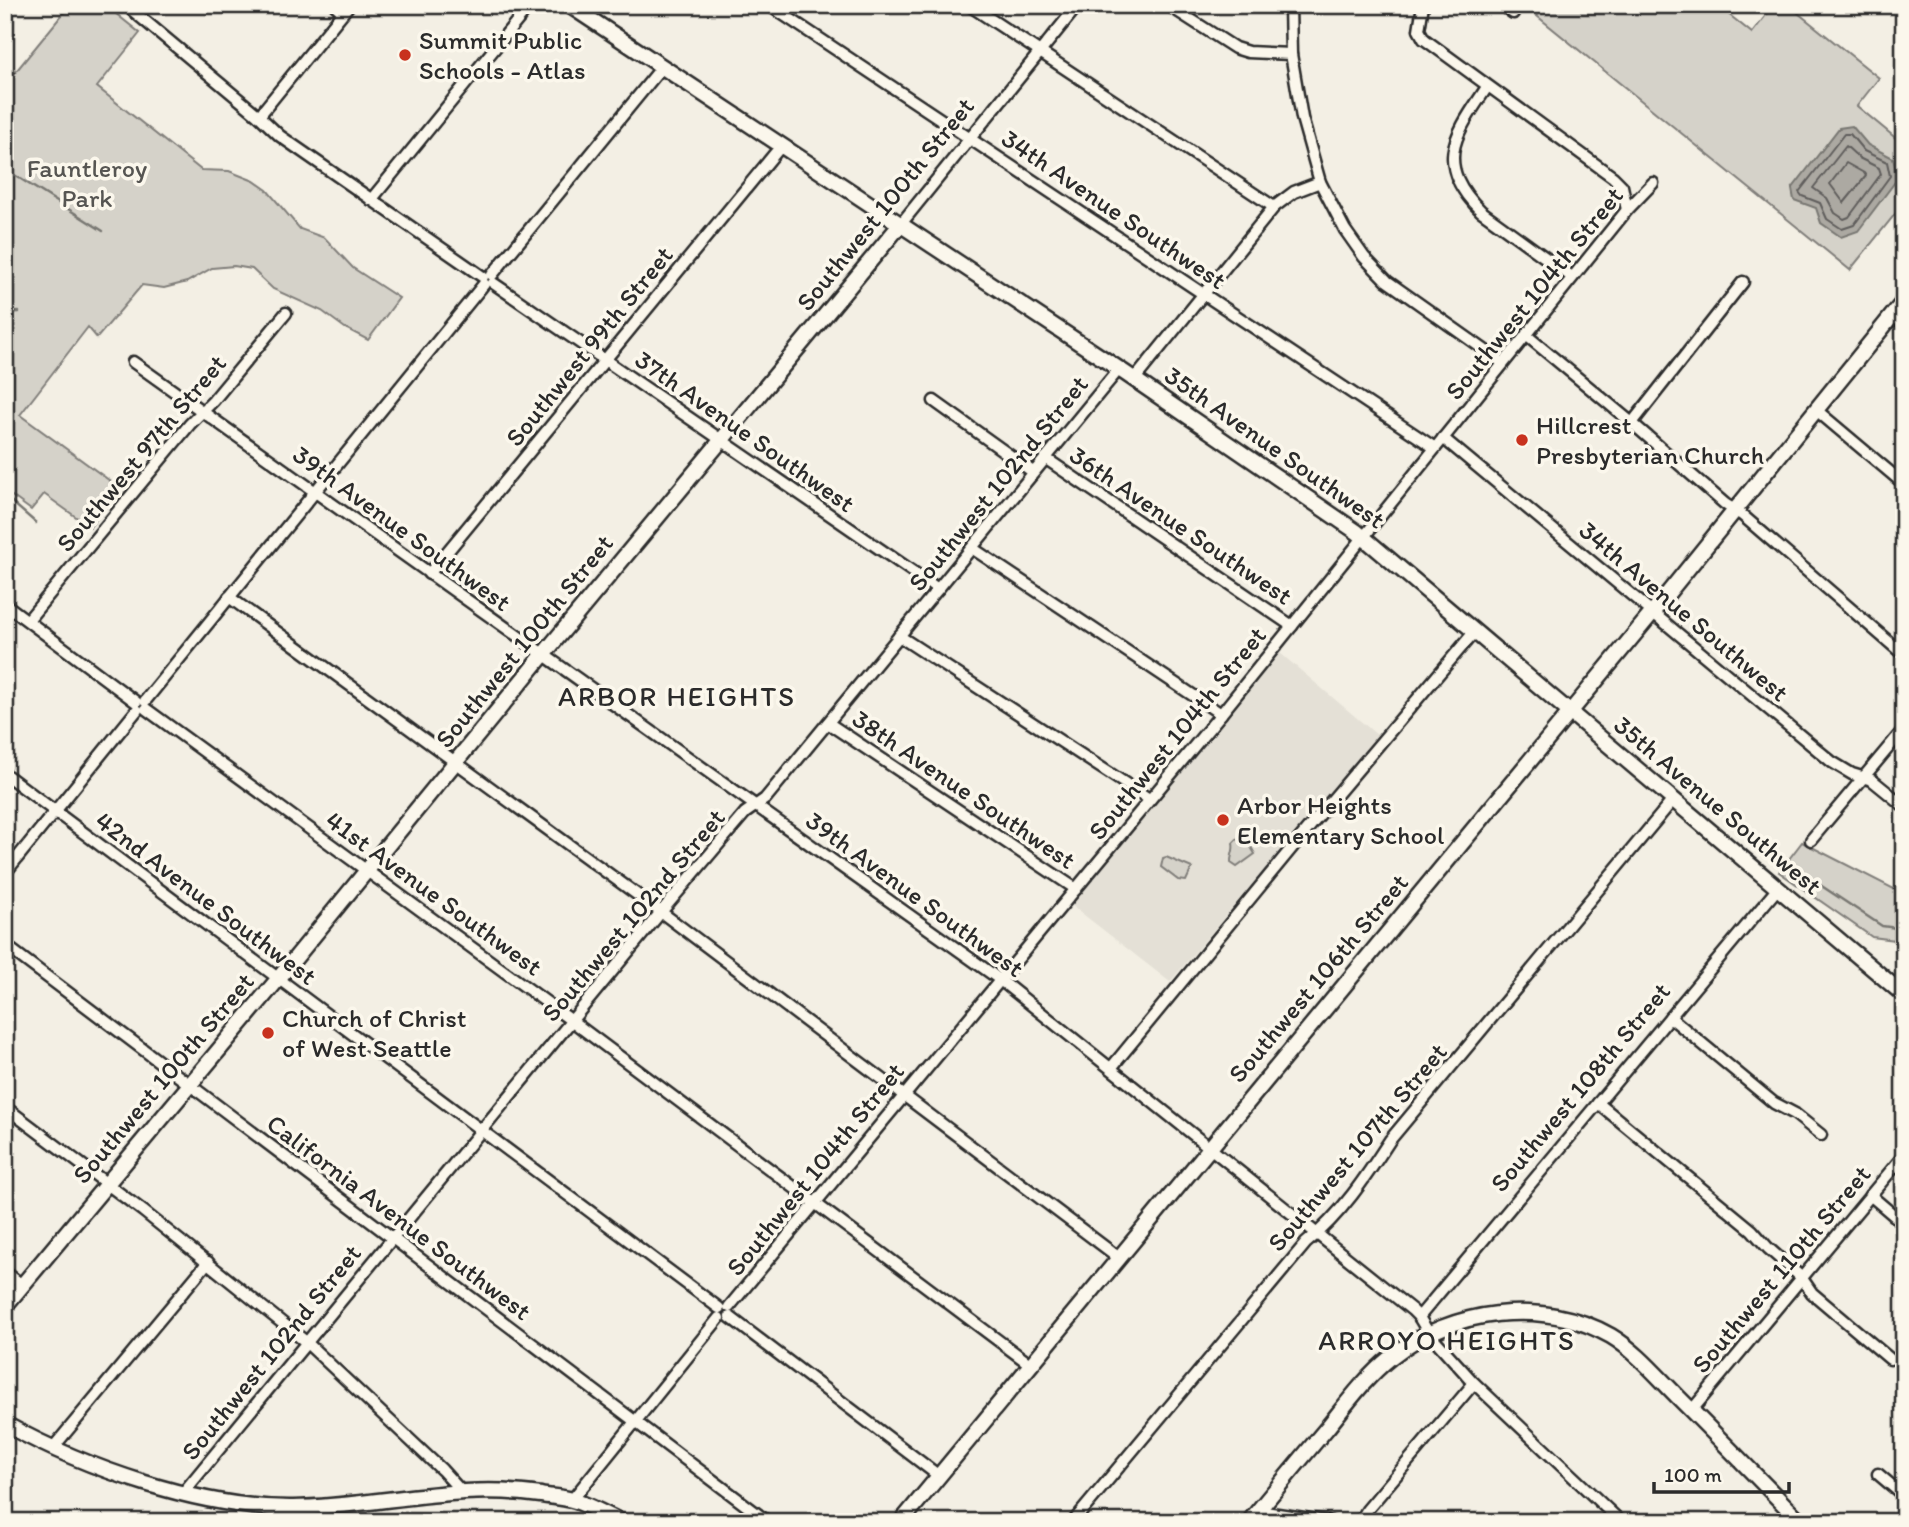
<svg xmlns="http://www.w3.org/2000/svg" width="1909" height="1527" font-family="Itim,sans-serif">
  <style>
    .built { fill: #e4e0d6 }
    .green { fill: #d5d2c9; stroke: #807e7a; stroke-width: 2 }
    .water { fill: #aca9a2; stroke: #787772; stroke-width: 2 }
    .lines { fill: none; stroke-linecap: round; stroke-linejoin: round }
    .shore { stroke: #5f5d5b; stroke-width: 2 }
    .stream { stroke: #787772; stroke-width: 2.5 }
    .street-casing { stroke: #2b2b2b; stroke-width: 15 }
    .secondary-casing { stroke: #2b2b2b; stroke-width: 19 }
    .street { stroke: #fbf7ec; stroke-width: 10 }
    .secondary { stroke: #fbf7ec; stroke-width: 14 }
    .poi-dot { fill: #c8321e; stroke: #fbf7ec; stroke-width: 2.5 }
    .labels { text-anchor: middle; stroke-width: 7; stroke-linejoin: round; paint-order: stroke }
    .poi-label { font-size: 26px; fill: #2b2b2b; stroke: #fbf7ec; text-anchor: start }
    .park-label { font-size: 26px; fill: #565552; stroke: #fbf7ec }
    .street-label { font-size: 26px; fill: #2b2b2b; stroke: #fbf7ec }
    .neighbourhood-label { font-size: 28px; letter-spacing: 2px; fill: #2b2b2b; stroke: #fbf7ec }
  </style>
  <rect width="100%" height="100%" fill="#f3efe4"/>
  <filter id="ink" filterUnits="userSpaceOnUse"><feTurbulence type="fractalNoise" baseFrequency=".0143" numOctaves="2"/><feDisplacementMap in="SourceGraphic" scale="14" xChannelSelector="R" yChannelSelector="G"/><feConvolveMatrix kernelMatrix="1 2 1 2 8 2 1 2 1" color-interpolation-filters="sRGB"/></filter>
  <g filter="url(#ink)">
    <polygon class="built" points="1280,653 1377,735 1170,982 1070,904"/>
    <g class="green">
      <polygon points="70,5 105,5 140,33 97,87 201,170 229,171 254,181 267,190 300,229 325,238 353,268 399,298 368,340 345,328 322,311 273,289 252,269 234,266 212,268 187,282 164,288 142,285 97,338 88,327 20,415 121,489 90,527 44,494 31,510 5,491 5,69 13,75"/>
      <polygon points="1545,5 1717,5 1752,33 1774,5 1788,5 1879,78 1857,106 1904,145 1904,203 1850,270 1537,16"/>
      <path d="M 1237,839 L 1251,847 L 1255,854 L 1237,867 L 1231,863 C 1230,856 1235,851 1233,843 Z"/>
      <polygon points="1802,842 1904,894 1904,941 1872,937 1779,872"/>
      <polygon points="1166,857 1192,868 1186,881 1178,880 1161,867 1163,858"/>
    </g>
    <polygon class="water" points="1852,126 1868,145 1893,158 1898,178 1858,231 1841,237 1821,223 1816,208 1794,200 1792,189 1839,128"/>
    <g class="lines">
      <g class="shore">
        <polygon points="1844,134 1850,134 1864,151 1887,162 1890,176 1854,225 1842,229 1827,219 1820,203 1802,196 1799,192"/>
        <polygon points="1846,146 1859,158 1879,168 1881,174 1849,217 1844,219 1835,213 1827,198 1813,188"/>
        <polygon points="1846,163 1864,173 1866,176 1844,203 1830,184"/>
      </g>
      <g class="stream">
        <polyline points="5,169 103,231"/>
        <polyline points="5,313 19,312"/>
        <polyline points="5,496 36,523"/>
        <polyline points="1805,875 1882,926 1904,929"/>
      </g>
      <g class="street-casing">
        <g id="street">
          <polyline points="126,5 259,116 280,136 483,277"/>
          <polyline points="335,5 343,12"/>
          <polyline points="769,5 1435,448"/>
          <polyline points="969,5 1274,207"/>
          <polyline points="1168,5 1235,48 1248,52 1291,54"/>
          <polyline points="1290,5 1291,54 1302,118 1320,182 1345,230 1364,257 1387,281 1503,363"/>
          <polyline points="1423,5 1419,30 1424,39 1613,177 1622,186 1627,210"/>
          <polyline points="1502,5 1513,13"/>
          <path d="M 1487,87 C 1456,134 1432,162 1481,211 L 1572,277"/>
          <polyline points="259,116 349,5"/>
          <polyline points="371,200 530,5"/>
          <polyline points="900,225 1078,5"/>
          <polyline points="492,275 662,67"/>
          <polyline points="493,283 938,589"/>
          <polyline points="1891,316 1904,323"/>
          <polyline points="1526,335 1632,423 1725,504 1742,515 1904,655"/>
          <polyline points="133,362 999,979 1412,1310 1419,1317 1428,1332 1474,1383 1621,1522"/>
          <polyline points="1134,380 1274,207 1294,192 1320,182"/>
          <polyline points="934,401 1033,472"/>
          <polyline points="1815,409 1904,484"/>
          <polyline points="1632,423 1743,282"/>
          <polyline points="1443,438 1832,762 1852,774 1872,780 1904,806"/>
          <polyline points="1045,458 1292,626"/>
          <polyline points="972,548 1221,714"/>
          <polyline points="429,574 781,146"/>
          <polyline points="229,597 661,912 1118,1257"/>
          <polyline points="5,604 136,702"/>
          <polyline points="28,620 190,424 213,401 286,313"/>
          <polyline points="899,636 1149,799"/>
          <polyline points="145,701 484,284"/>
          <polyline points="146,709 572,1021 1031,1365"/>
          <polyline points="828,723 1076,889"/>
          <polyline points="5,774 719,1308"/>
          <polyline points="1811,840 1904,729"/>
          <polyline points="5,873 137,710"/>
          <polyline points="5,945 768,1522"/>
          <polyline points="1670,1017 1774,1103 1795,1114 1821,1135"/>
          <polyline points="1111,1068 1295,844 1475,631"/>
          <polyline points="1598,1103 1752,1230 1768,1248 1801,1277 1812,1293 1890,1359"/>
          <polyline points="5,1107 143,1211 306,1342 442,1470 461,1491"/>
          <polyline points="1870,1195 1904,1224"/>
          <polyline points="5,1272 22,1285"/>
          <polyline points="729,1307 1221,714 1627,210 1653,183"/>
          <polyline points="730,1317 939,1476"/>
          <polyline points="1419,1317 1778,888"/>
          <polyline points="1692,1410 1904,1155"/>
          <polyline points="52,1449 208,1262"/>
          <polyline points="1878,1474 1904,1496"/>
          <polyline points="183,1493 661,912 745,813 765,799 1119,369"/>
          <polyline points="572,1500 719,1318"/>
          <polyline points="1258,1511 1331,1522"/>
          <path d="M 1073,1522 L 1306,1243 C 1341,1215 1366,1177 1390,1140 L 1673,800"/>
          <polyline points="1360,1522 1367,1510 1474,1383"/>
        </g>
      </g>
      <g class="secondary-casing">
        <g id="secondary">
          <polyline points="569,5 1125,373 1357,532 1904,995"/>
          <polyline points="5,1306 279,978 543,655 900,225"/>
          <path d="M 5,1424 C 85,1468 201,1509 293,1508 C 376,1507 457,1482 541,1495 C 551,1497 562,1497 572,1500 C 589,1505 605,1514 621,1522"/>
          <polyline points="901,1522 1652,613 1904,301"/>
          <path d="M 1249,1522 C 1275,1490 1301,1459 1327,1428 C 1347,1403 1366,1377 1391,1357 C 1451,1309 1543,1297 1611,1336 C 1636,1351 1657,1376 1678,1397 C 1719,1438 1760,1480 1801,1522"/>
        </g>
      </g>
      <use href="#street" class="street"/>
      <use href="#secondary" class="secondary"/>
    </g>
  </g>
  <g class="poi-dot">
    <circle cx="405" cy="55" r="7"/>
    <circle cx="1522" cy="440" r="7"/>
    <circle cx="1223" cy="820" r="7"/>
    <circle cx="268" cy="1033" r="7"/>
  </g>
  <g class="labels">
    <g class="poi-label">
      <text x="419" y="49">Summit Public<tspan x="419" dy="30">Schools - Atlas</tspan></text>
      <text x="1536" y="434">Hillcrest<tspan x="1536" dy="30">Presbyterian Church</tspan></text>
      <text x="1237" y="814">Arbor Heights<tspan x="1237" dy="30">Elementary School</tspan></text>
      <text x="282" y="1027">Church of Christ<tspan x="282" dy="30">of West Seattle</tspan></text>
    </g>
    <g class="park-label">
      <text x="87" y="177">Fauntleroy<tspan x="87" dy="30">Park</tspan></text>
    </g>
    <g class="street-label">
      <text transform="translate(885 204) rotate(-51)" y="9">Southwest 100th Street</text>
      <text transform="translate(1114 209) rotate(34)" y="9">34th Avenue Southwest</text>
      <text transform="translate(1534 293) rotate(-51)" y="9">Southwest 104th Street</text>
      <text transform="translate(589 346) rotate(-51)" y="9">Southwest 99th Street</text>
      <text transform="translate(745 431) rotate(35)" y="9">37th Avenue Southwest</text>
      <text transform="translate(1275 447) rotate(35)" y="9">35th Avenue Southwest</text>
      <text transform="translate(141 453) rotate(-50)" y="9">Southwest 97th Street</text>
      <text transform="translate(998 483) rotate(-51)" y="9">Southwest 102nd Street</text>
      <text transform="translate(1181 525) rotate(34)" y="9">36th Avenue Southwest</text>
      <text transform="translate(402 528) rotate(36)" y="9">39th Avenue Southwest</text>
      <text transform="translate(1684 611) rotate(40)" y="9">34th Avenue Southwest</text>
      <text transform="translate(524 641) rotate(-51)" y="9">Southwest 100th Street</text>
      <text transform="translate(1177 733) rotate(-51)" y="9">Southwest 104th Street</text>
      <text transform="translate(964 789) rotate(34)" y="9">38th Avenue Southwest</text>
      <text transform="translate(1718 805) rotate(40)" y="9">35th Avenue Southwest</text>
      <text transform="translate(434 893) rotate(36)" y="9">41st Avenue Southwest</text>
      <text transform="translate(915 894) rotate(36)" y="9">39th Avenue Southwest</text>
      <text transform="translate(206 898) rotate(37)" y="9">42nd Avenue Southwest</text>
      <text transform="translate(633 915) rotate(-50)" y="9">Southwest 102nd Street</text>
      <text transform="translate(1318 978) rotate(-50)" y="9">Southwest 106th Street</text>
      <text transform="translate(163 1078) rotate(-50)" y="9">Southwest 100th Street</text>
      <text transform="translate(1580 1087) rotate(-50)" y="9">Southwest 108th Street</text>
      <text transform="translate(1357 1147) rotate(-50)" y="9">Southwest 107th Street</text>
      <text transform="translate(815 1169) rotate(-51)" y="9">Southwest 104th Street</text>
      <text transform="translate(399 1217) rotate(37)" y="9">California Avenue Southwest</text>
      <text transform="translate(1781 1269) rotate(-50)" y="9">Southwest 110th Street</text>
      <text transform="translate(271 1352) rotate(-51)" y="9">Southwest 102nd Street</text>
    </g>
    <g class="neighbourhood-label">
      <text x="677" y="706">ARBOR HEIGHTS</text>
      <text x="1447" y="1350">ARROYO HEIGHTS</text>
    </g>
  </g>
  <rect width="1909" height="1527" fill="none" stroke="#fbf7ec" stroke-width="28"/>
  <rect x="14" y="14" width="1881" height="1499" fill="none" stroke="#2b2b2b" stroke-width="2.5" filter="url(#ink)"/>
  <path d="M1654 1482v10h135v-10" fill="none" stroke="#2b2b2b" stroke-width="3.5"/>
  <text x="1664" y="1482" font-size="21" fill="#2b2b2b" stroke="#fbf7ec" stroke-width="5" paint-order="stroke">100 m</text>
</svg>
